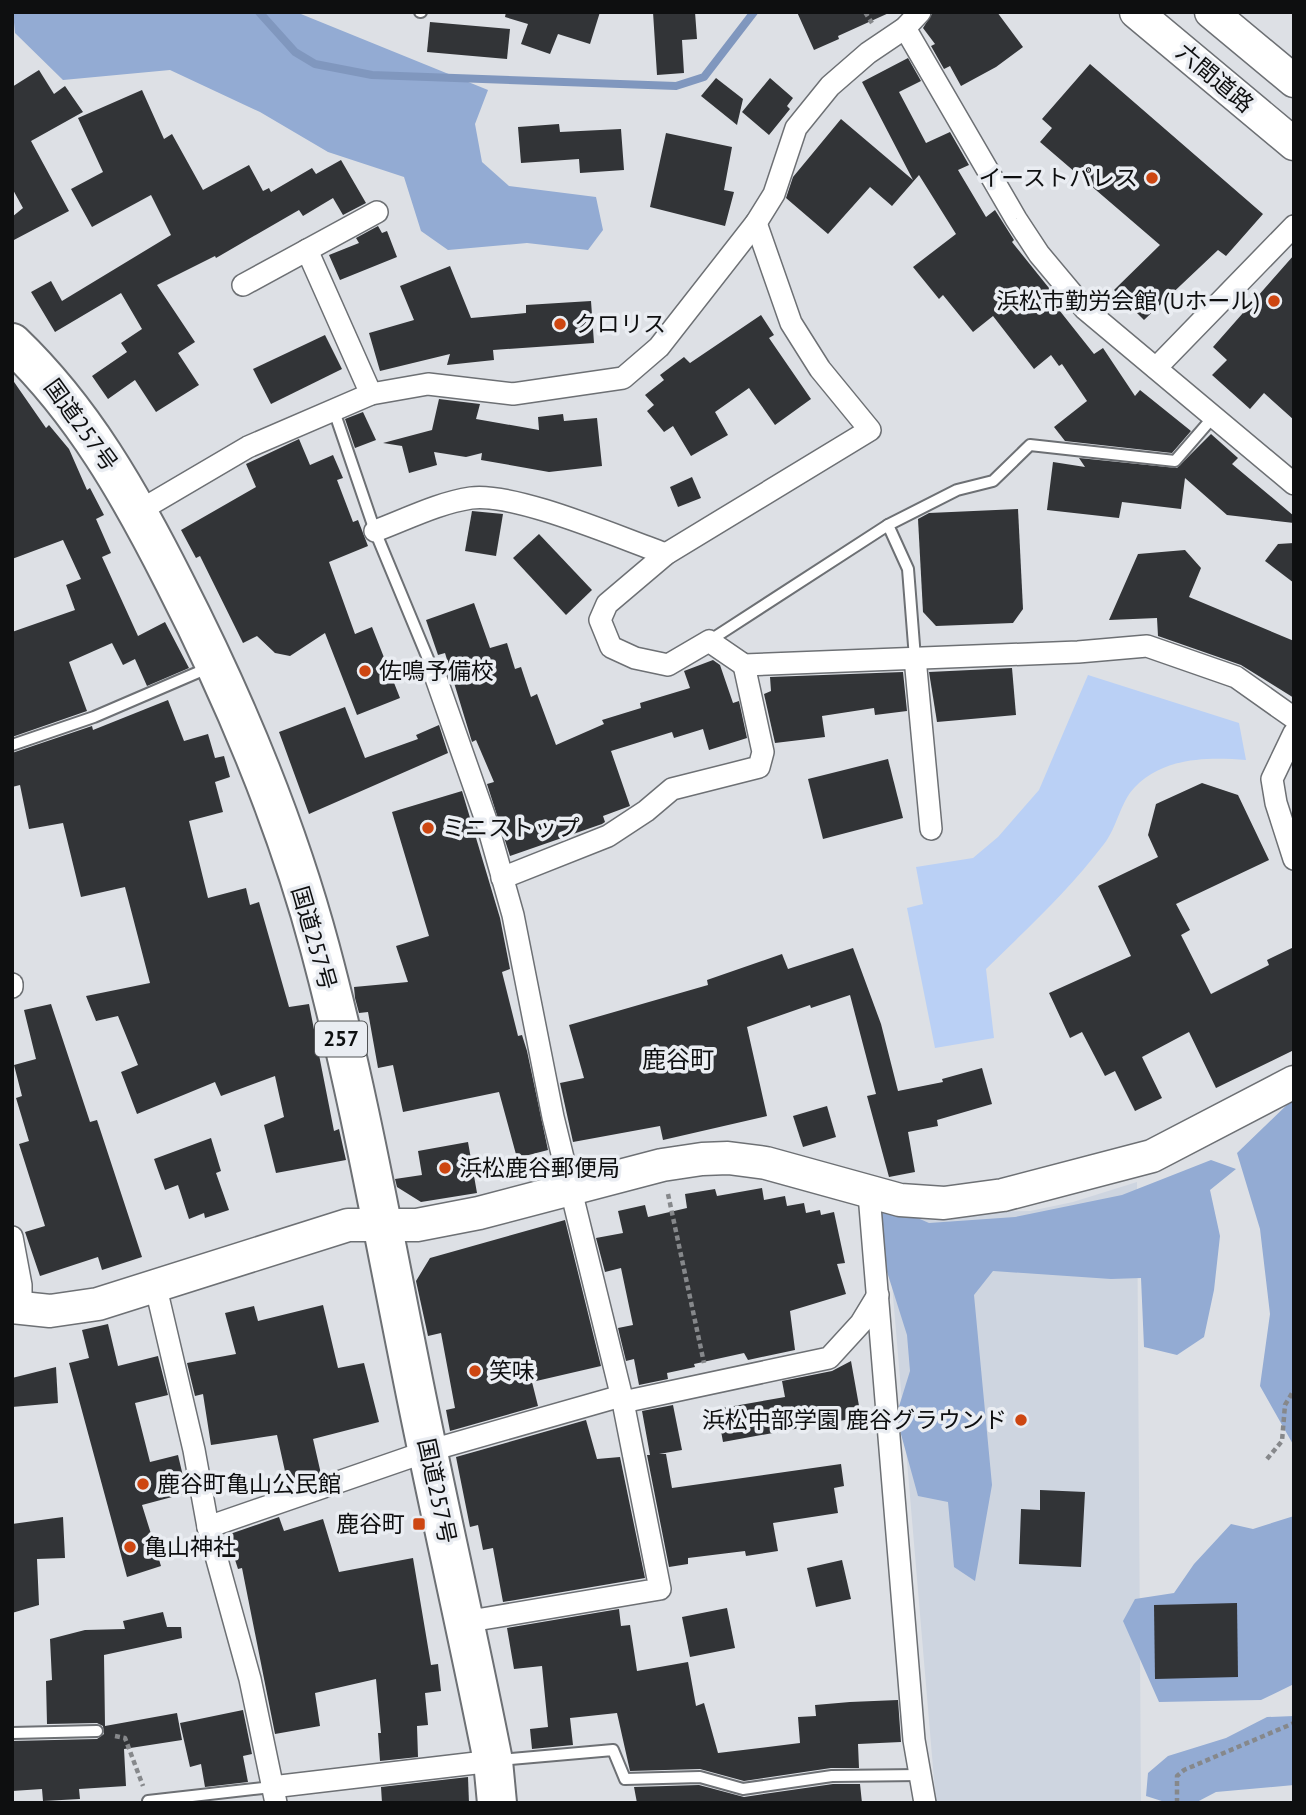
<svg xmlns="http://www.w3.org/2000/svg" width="1306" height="1815" font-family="'PT Sans','Noto Sans JP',sans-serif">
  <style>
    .built { fill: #ced5e0 }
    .green { fill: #bad0f5 }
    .forest { fill: #93abd3 }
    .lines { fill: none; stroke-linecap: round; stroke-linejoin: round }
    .stream { stroke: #8097be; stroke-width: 8 }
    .building { fill: #323437 }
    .lane-casing { stroke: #6d7074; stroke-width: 14 }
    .street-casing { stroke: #6d7074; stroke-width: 24 }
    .secondary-casing { stroke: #6d7074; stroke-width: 35 }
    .highway-casing { stroke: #6d7074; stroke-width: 42 }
    .path { stroke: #86888b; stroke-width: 4.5; stroke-dasharray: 5 3.5; stroke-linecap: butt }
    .lane { stroke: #fff; stroke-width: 10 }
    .street { stroke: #fff; stroke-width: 21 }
    .secondary { stroke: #fff; stroke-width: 32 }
    .highway { stroke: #fff; stroke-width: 38 }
    .poi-dot { fill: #cd4611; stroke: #eaedf2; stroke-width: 2.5 }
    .labels { text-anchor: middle; stroke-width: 7; stroke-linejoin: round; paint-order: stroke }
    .shield { fill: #eaedf2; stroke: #505254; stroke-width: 2 }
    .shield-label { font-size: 21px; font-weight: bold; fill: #0e0f10 }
    .street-label { font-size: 23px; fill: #0e0f10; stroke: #eaedf2 }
    .poi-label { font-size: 23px; fill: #0e0f10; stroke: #eaedf2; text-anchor: start }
    .neighbourhood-label { font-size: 24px; fill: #0e0f10; stroke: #eaedf2 }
  </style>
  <rect width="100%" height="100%" fill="#dde0e5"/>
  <polygon class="built" points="1137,1182 1141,1803 936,1803 886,1213 1030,1211 1073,1202"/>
  <path class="green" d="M 1088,675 L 1239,723 L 1246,760 C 1208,757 1164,757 1135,787 C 1120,802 1117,828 1104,844 C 1069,890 1027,929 986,969 L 994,1038 L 935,1048 L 907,908 L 923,904 L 916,867 L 973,858 L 998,837 L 1039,790 Z"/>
  <g class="forest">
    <polygon points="13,12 296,12 488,90 475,124 482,162 509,186 596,197 603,230 588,250 527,243 448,250 421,231 404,177 328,152 260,112 170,70 63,80 15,33"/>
    <polygon points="1294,1098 1294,1446 1260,1386 1270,1314 1260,1229 1237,1153"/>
    <polygon points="1211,1160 1236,1169 1210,1190 1220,1236 1214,1290 1204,1337 1177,1355 1144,1347 1141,1278 1111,1279 993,1271 974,1295 992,1485 975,1581 954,1567 948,1502 918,1496 896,1416 910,1371 907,1335 882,1256 877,1212 888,1205 929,1223 1015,1217 1122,1195"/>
    <polygon points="1294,1516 1294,1684 1261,1700 1159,1702 1123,1621 1135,1599 1174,1593 1194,1564 1231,1524 1253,1529"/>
    <polygon points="1294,1716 1294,1785 1216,1792 1195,1803 1168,1803 1146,1796 1148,1773 1168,1756 1226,1738 1267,1717"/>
  </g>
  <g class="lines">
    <polyline class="stream" points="259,12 295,52 315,64 372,75 676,86 704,77 754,12"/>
  </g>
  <g class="building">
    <polygon points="506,12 600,12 590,44 558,34 550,54 521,44 528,24 505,17"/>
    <polygon points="653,12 695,12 697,39 682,40 684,73 657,75"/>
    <polygon points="797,12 891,12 838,36 839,39 814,50"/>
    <polygon points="933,12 997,12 1023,47 996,67 961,86 950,66 944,69 931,46 935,44 923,28"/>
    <polygon points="430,22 510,29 507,59 427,52"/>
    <polygon points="908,58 921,81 899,92 926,143 950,132 969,165 958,170 986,217 995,210 1014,240 1012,242 1057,298 1052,301 1094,354 1103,348 1135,396 1140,390 1191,431 1172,453 1065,441 1054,427 1087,401 1062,364 1059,366 1051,355 1034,369 993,316 973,332 943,295 939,299 913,267 956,234 919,175 892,206 870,187 828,234 786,198 793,177 841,119 913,180 862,82"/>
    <polygon points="1090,64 1263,214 1226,256 1218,250 1144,320 1114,290 1160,245 1040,142 1052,128 1042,119"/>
    <polygon points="39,70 54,94 65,86 83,112 31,141 69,211 12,241 12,217 23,208 12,188 12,87"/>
    <polygon points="716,78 743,99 737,125 701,96"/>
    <polygon points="770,78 793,98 787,106 790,109 769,135 742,112"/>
    <polygon points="142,90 164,139 172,134 203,190 249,165 263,191 269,188 271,192 312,168 316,174 341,160 366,203 343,215 333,198 303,216 299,210 216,258 215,256 157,285 195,342 178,353 199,385 156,412 135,380 108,399 92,376 127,352 121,343 142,329 121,293 55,332 31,292 51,281 62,301 171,235 151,195 92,227 71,189 103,172 78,118"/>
    <polygon points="559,124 560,132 621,129 624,170 580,173 579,159 521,163 518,127"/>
    <polygon points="666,133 732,147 724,190 734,192 725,226 650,207"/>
    <polygon points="378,226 382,233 387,231 397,257 340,280 329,255 359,243 356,238"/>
    <polygon points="1294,255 1294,420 1264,393 1250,409 1212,375 1227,360 1213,347"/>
    <polygon points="450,266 471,318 526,313 526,305 591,301 594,343 493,350 494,360 447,365 450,354 380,371 369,333 414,320 400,286"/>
    <polygon points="761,315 774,335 769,338 811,399 775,425 749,388 715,412 728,435 691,456 673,426 664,432 647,411 654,405 645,395 664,380 660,375 684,357 690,363"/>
    <polygon points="325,335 342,369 271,404 253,369"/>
    <polygon points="12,379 46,428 49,425 69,449 87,490 90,488 104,515 96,519 111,553 102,557 138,636 165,622 189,668 147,686 135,659 123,665 112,643 69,662 87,711 12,737 12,632 75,610 66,585 81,579 63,540 12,559"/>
    <polygon points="439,399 480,404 476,419 539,430 538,417 563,414 564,421 597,418 602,466 549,472 481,460 482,453 466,457 434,452 437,465 409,473 402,446 383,443 432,430"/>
    <polygon points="363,412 376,440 355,448 345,419"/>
    <polygon points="1211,434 1238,458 1232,464 1294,516 1294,523 1227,515 1185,478 1181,509 1122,502 1119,518 1047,510 1053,462 1085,467 1079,458 1177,468"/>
    <polygon points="299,439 310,465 333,455 343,478 337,480 353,522 358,520 368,546 329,562 355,634 372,627 400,698 357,715 325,633 290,656 275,653 257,636 243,643 200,556 196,558 181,530 256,487 246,464"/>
    <polygon points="692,477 701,498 678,507 670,487"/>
    <polygon points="1018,509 1023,609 1013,623 936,626 923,612 918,519 929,513"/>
    <polygon points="472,511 503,514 496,556 465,551"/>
    <polygon points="539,534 592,590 566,615 513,558"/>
    <polygon points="1294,543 1294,583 1265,561 1278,544"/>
    <polygon points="1185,550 1201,568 1189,597 1294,641 1294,698 1241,665 1158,636 1157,618 1109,620 1138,554"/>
    <polygon points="474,603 490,648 507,643 515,669 521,667 531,697 537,694 556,745 604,724 602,720 641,708 640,703 690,688 684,671 713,660 720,665 733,703 739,701 747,738 709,750 703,729 674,738 672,732 611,751 630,806 603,816 605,822 602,824 510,856 487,784 494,782 476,740 472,742 445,653 438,655 426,620"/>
    <polygon points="1012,668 1016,715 937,722 929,672"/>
    <polygon points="903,672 907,711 875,715 874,708 822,716 825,737 775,743 764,694 771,691 770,677"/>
    <polygon points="168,700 184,741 208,734 215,758 224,756 230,777 215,782 223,812 189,821 208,898 246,888 250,905 259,902 289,1007 309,1004 334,1131 339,1129 346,1160 276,1173 264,1125 284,1117 275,1076 221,1096 215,1082 137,1114 121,1072 138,1065 118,1016 96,1021 86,996 150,983 125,887 81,897 63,823 29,829 20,785 12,787 12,753 92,726 93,730"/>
    <polygon points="345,707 365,758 418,739 416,735 439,725 448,753 309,814 279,732"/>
    <polygon points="888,759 903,818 823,839 808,779"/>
    <polygon points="1202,783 1238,795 1269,860 1176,904 1190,930 1181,935 1211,994 1269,965 1267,960 1294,947 1294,1050 1216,1088 1189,1032 1142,1057 1162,1098 1135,1111 1115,1071 1105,1076 1082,1032 1070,1038 1049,993 1131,956 1098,886 1158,857 1148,835 1156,804"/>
    <polygon points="462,791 500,918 510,969 502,972 518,1036 522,1035 527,1051 548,1150 517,1158 499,1092 403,1112 393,1065 378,1068 368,1012 359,1013 355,998 354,987 408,982 396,946 429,936 392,812"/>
    <polygon points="853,948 881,1024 898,1091 943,1082 942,1079 982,1068 992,1104 937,1120 938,1126 908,1132 915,1172 889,1177 867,1096 876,1094 850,995 811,1008 810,1005 747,1027 767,1116 663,1140 660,1126 573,1142 560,1083 584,1078 569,1025 708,985 707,980 782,954 788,969"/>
    <polygon points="51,1004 90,1122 97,1120 142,1257 102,1270 98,1257 40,1276 25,1232 45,1226 19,1144 29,1141 16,1098 22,1096 14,1065 36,1059 24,1010"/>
    <polygon points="827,1106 836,1137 803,1147 793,1116"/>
    <polygon points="211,1138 221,1171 216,1173 229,1210 205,1218 204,1213 189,1219 178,1185 165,1190 154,1159"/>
    <polygon points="468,1142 477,1193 421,1202 397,1187 395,1179 422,1175 418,1151"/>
    <polygon points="762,1188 764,1200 785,1196 787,1206 804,1203 806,1213 820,1210 821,1215 834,1212 845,1263 837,1264 846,1294 790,1311 795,1350 748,1360 744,1353 694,1364 695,1367 667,1373 668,1379 639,1385 634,1359 626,1361 618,1328 633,1325 621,1268 605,1272 596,1238 623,1233 618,1211 645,1205 648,1217 687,1208 685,1194 715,1189 717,1196"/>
    <polygon points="565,1220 601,1366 532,1382 538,1406 450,1431 446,1410 455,1408 441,1333 428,1336 416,1281 430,1258"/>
    <polygon points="323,1305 338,1368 364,1363 379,1422 313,1439 321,1474 288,1485 277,1435 211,1445 203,1394 195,1396 187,1363 236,1354 225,1313 254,1306 258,1321"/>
    <polygon points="108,1324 118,1366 158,1356 168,1395 135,1403 150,1462 178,1455 187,1493 142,1505 161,1566 127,1577 69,1363 89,1358 82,1330"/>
    <polygon points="851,1361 861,1417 723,1442 717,1409 785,1397 782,1381 832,1371"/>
    <polygon points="56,1367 58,1403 12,1407 12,1378"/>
    <polygon points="673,1405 682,1450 659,1454 666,1454 672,1488 841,1464 844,1486 834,1488 838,1513 773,1523 778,1551 746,1556 745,1551 688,1558 688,1564 669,1567 647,1455 650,1455 642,1411"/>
    <polygon points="586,1420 597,1459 620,1457 645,1578 503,1602 493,1548 483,1550 478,1525 470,1527 456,1457"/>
    <polygon points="1040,1490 1085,1492 1081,1567 1019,1564 1021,1509 1040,1510"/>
    <polygon points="63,1517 65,1558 37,1559 39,1605 12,1613 12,1524"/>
    <polygon points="279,1517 284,1531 323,1519 339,1572 413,1558 431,1665 438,1664 441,1691 425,1693 428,1725 417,1726 418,1757 380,1761 378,1733 381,1733 376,1679 315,1693 320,1726 275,1734 242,1568 238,1569 227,1535"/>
    <polygon points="842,1560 851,1599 816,1607 807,1568"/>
    <polygon points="1237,1603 1238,1677 1155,1679 1154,1605"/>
    <polygon points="727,1608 735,1648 690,1657 682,1617"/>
    <polygon points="619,1609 621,1626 630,1625 637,1671 688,1662 696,1706 704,1703 718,1753 800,1743 798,1717 816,1716 815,1705 850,1702 898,1700 901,1742 858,1744 859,1768 831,1768 744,1781 700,1769 630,1771 617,1713 570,1718 573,1745 532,1749 530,1729 548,1727 542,1666 514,1669 507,1628"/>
    <polygon points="163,1612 167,1627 181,1627 182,1638 104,1655 105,1726 177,1713 182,1740 124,1749 126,1786 79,1789 80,1799 43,1801 42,1789 12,1791 12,1741 97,1739 104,1734 103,1726 97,1723 47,1724 46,1681 52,1680 50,1639 85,1630 125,1629 123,1621"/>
    <polygon points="243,1710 252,1754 243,1756 248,1782 205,1787 201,1764 190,1767 180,1723"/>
    <polygon points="468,1777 469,1803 382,1803 381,1787"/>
    <polygon points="833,1784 860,1784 862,1803 637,1803 634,1787 699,1785 744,1797"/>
  </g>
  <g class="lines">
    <g class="lane-casing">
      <g id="lane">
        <polyline points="420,12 421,12"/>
        <polyline points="334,411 375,531 436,678"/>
        <polyline points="709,641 888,525"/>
        <polyline points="915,658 908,569 888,525 957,490 993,481 1030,445 1175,461 1214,416"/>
        <polyline points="12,745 94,717 208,668"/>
        <polyline points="12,1733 97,1731"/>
        <polyline points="500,1760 613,1750 625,1779 700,1777 743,1789 832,1776 920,1775"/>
        <polyline points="148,1801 272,1787"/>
      </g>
    </g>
    <g class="street-casing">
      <g id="street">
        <polyline points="905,28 1016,219 1039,254 1085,309 1294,484"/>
        <polyline points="756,223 791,323 820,369 870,430 666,554 607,604 600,620 611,647 635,658 668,665 709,641 744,665 1078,652 1147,646 1236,677 1294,718"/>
        <polyline points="307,250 371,394"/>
        <polyline points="243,285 377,212"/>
        <polyline points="1156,368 1294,226"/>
        <polyline points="139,511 248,447 371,394 428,384 513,394 623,378 659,347 756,223 774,194 796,128 830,86 868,53 905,28 920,12"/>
        <path d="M 375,531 C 407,519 438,503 471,498 C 515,492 620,538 666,554"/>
        <polyline points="915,658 931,829"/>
        <polyline points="436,678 487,823 513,915 553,1117 623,1402 660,1589 482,1619 465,1619"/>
        <polyline points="1294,733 1272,779 1276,803 1294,859"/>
        <polyline points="502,878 608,836 646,811 672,789 759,767 763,752 744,665"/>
        <polyline points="12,984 12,987"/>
        <polyline points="869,1194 914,1740 925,1803"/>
        <polyline points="12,1237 21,1285 21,1308"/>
        <polyline points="156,1288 194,1450 208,1527 250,1679 276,1803"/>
        <polyline points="623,1402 829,1358 861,1323 878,1295"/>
        <polyline points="208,1527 428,1451 621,1396"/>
        <polyline points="272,1787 493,1761"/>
      </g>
    </g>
    <g class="secondary-casing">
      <g id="secondary">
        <polyline points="1136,12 1294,144"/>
        <polyline points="1211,12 1294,81"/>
        <polyline points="12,1307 50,1311 98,1304 348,1225 417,1225 479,1213 662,1165 702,1159 728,1158 766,1163 900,1200 944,1203 1003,1195 1152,1156 1294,1082"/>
      </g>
    </g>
    <g class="highway-casing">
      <path id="highway" d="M 12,343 C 83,411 130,494 174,581 C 234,698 286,821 320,948 C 357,1086 382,1226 410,1365 C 436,1497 467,1629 493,1761 L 497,1803"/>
    </g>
    <g class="path">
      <polyline points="865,12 872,23"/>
      <polyline points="668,1194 704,1363"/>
      <polyline points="1267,1459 1282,1441 1285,1405 1294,1390"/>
      <polyline points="115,1736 125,1738 143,1786"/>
      <polyline points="1177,1803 1177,1776 1184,1770 1294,1723"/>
    </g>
    <use href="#lane" class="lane"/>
    <use href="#street" class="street"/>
    <use href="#secondary" class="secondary"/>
    <use href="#highway" class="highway"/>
  </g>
  <g class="poi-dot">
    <circle cx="1152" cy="178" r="7"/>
    <circle cx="1274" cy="301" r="7"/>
    <circle cx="560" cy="324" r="7"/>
    <circle cx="365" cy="671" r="7"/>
    <circle cx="428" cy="828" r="7"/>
    <circle cx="445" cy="1168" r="7"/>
    <circle cx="475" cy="1371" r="7"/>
    <circle cx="1021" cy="1420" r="7"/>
    <circle cx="143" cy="1484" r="7"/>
    <rect x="412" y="1517" width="14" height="14" rx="3.5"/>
    <circle cx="130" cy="1547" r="7"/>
  </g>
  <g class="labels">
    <rect class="shield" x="315" y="1021.5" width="52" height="35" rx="5"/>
    <g class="shield-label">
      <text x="341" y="1046">257</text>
    </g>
    <g class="street-label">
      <text transform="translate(1215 78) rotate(40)" y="8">六間道路</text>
      <text transform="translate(81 425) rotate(54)" y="8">国道257号</text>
      <text transform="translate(314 938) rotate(74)" y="8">国道257号</text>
      <text transform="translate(437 1491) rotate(78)" y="8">国道257号</text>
    </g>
    <g class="poi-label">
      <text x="1138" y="186" text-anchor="end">イーストパレス</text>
      <text x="1260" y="309" text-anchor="end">浜松市勤労会館 (Uホール)</text>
      <text x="574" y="332">クロリス</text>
      <text x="379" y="679">佐鳴予備校</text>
      <text x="442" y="836">ミニストップ</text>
      <text x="459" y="1176">浜松鹿谷郵便局</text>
      <text x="489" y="1379">笑味</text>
      <text x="1007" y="1428" text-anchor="end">浜松中部学園 鹿谷グラウンド</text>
      <text x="157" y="1492">鹿谷町亀山公民館</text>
      <text x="405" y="1532" text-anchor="end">鹿谷町</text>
      <text x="144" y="1555">亀山神社</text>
    </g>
    <g class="neighbourhood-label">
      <text x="678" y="1068">鹿谷町</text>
    </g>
  </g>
  <rect width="1306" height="1815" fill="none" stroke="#0e0f10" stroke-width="28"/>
</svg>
